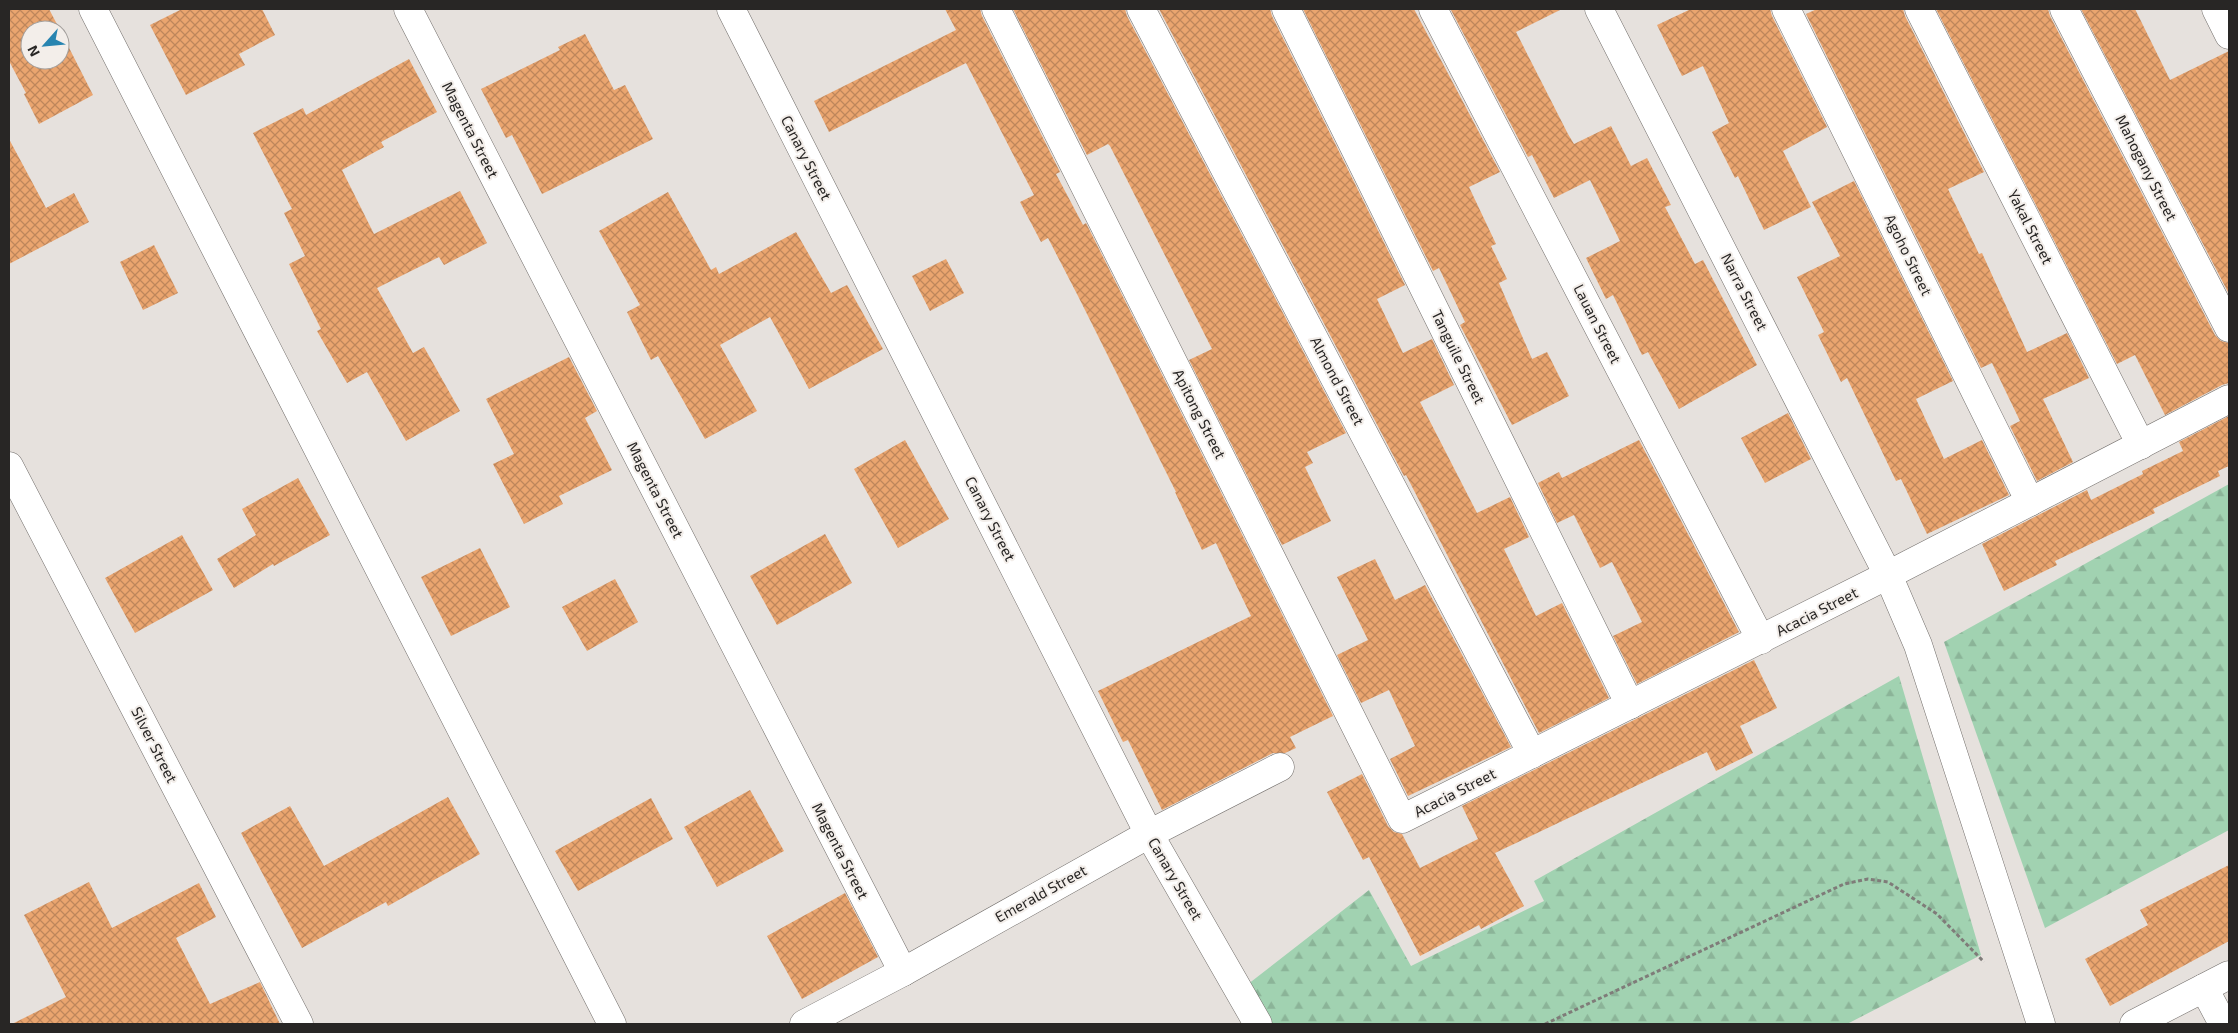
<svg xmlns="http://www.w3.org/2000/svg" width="2238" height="1033" font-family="'Exo 2',sans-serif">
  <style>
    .forest { fill: url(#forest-firs) }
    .building { fill: url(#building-cross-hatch) }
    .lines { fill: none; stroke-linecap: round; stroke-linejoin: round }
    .minor-casing { stroke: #736f6c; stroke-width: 29 }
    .tertiary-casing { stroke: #736f6c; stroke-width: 29 }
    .path { stroke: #7f7c79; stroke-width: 3; stroke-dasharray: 4 2.5; stroke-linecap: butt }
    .minor { stroke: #fff; stroke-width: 28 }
    .tertiary { stroke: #fff; stroke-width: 28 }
    .labels { text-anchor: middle; stroke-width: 4; stroke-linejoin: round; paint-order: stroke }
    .street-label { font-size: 15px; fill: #282625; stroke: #f3eeea }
  </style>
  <defs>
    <pattern id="forest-firs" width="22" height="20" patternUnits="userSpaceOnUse" patternTransform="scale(1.25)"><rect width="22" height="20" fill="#a1d2b1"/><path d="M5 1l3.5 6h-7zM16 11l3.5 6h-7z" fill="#8bb498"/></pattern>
    <pattern id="building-cross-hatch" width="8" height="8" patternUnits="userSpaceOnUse" patternTransform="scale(1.25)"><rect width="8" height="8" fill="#eaa56f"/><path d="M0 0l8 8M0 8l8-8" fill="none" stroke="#be865b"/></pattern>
  </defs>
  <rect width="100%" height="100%" fill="#e6e1dd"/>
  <g class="forest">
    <polygon points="2229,484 2229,830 2045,928 1944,642"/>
    <polygon points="1899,676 1981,955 1847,1024 1267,1024 1243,988 1369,890 1411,966 1544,901 1534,881"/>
  </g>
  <g class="building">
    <polygon points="9,9 49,9 60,30 30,30 30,60 60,60 60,30 93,95 39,124 24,94 26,93 9,61"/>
    <polygon points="182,9 262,9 275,35 239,54 245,65 186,95 150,25"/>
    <polygon points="945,9 980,9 982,16 1060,172 1056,174 1083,225 1086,223 1333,716 1290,737 1296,748 1285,753 1273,753 1162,810 1128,740 1123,742 1098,691 1251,616 1216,543 1202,550 1175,492 1176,492 1078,296 1048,238 1041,242 1020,202 1034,195 966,63 829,132 814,101 956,30"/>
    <polygon points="1013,9 1125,9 1127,16 1346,433 1307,452 1313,463 1305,467 1331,521 1282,545 1189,360 1212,349 1110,146 1108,144 1087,155"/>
    <polygon points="1159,9 1270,9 1272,16 1405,285 1377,299 1403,353 1432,339 1454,385 1420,402 1477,513 1510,497 1529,537 1504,549 1536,616 1562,603 1609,698 1539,733 1406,475 1404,476"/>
    <polygon points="1303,9 1414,9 1500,172 1469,187 1496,244 1491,246 1507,279 1499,283 1532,359 1547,352 1569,396 1512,425 1460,325 1465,322 1439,268 1433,271"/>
    <polygon points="1453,9 1562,9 1516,32 1568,134 1574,144 1611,126 1631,166 1647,158 1671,205 1665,207 1695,264 1703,260 1757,365 1679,409 1648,352 1642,355 1613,295 1606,299 1586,258 1620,241 1590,180 1554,198 1532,155 1528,157 1451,10"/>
    <polygon points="1691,9 1770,9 1772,16 1827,127 1783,151 1811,207 1764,230 1738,176 1735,178 1712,132 1729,123 1703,66 1682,76 1657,25"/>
    <polygon points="1817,9 1903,9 1905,16 1984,172 1948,189 1979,254 1982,253 2027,352 2067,333 2089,378 2043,399 2073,462 2037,481 2010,426 2020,421 1992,363 1981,368 1806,14"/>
    <polygon points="1936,9 2048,9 2050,16 2215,335 2221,341 2229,343 2229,383 2222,385 2165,415 2135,355 2117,364"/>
    <polygon points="2081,9 2135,9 2170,80 2229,51 2229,294"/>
    <polygon points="585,34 614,90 625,85 653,139 542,194 512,135 506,138 481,89 560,50 558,47"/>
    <polygon points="409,59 437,112 381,142 384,147 342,170 374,234 460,191 487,243 444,265 439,257 377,288 413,353 424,347 460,411 406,441 367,372 347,383 317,331 321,329 289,264 305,256 284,213 292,209 253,133 303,108 306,115"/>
    <polygon points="9,139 46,208 74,193 89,222 9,264"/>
    <polygon points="1854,181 1953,381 1916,399 1944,459 1982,440 2009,495 1927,534 1901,479 1896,481 1847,378 1841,382 1818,335 1824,332 1797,277 1840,256 1812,202"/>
    <polygon points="668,192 711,270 716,267 719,274 796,232 831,293 847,285 883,349 809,389 770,317 720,345 757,411 705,439 658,356 651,360 627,312 640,305 599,231"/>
    <polygon points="154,245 178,293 143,310 120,262"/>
    <polygon points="946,259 964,293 930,311 912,276"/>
    <polygon points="569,357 597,411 585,418 612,470 559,496 563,504 524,524 493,464 514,454 486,399"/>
    <polygon points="1788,413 1811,459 1765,483 1741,438"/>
    <polygon points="2229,416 2229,466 2218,471 2220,476 2153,509 2155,513 2055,561 2057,565 2004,591 1982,544 2087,490 2091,500 2143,474 2142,471 2183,451 2179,442"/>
    <polygon points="905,440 949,519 898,548 854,469"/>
    <polygon points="1639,440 1739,632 1637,684 1613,636 1642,622 1612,562 1600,568 1574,515 1557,523 1538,483 1559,472 1562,478"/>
    <polygon points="298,478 330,535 274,566 273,564 234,588 217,559 256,535 242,509"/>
    <polygon points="825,534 852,583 777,625 750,576"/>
    <polygon points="182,535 213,590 135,633 105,578"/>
    <polygon points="480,548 510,607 451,636 421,577"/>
    <polygon points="1375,559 1395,600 1425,585 1511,747 1408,796 1390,759 1415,746 1389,690 1361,703 1337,655 1368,640 1337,577"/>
    <polygon points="615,579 638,622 587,651 562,607"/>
    <polygon points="1754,660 1777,708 1740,726 1753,753 1716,771 1707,752 1495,853 1524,906 1481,929 1479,925 1420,956 1369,857 1363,860 1327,792 1362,774 1388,826 1394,832 1402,834 1420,868 1478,839 1462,806"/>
    <polygon points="750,790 784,851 717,887 684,827"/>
    <polygon points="448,797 480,854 388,906 386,902 302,948 241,833 290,806 324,866"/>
    <polygon points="651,798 673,839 578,891 555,851"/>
    <polygon points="2229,865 2229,941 2110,1006 2085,959 2148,925 2140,910"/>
    <polygon points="89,882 112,928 199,883 216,917 176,938 210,1004 260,982 280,1024 12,1024 66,997 24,915"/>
    <polygon points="845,893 878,957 802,999 767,936"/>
  </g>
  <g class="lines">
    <g class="minor-casing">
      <g id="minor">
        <polyline points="408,9 903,972"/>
        <polyline points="731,9 1149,834 1258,1024"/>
        <polyline points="996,9 1402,819 1888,575 2229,399"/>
        <polyline points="1141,9 1532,754"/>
        <polyline points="1286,9 1630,705"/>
        <polyline points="1433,9 1761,640"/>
        <polyline points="1786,9 2030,502"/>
        <polyline points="1919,9 2141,445"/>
        <polyline points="2064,9 2229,328"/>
        <polyline points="2216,9 2229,35"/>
        <polyline points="9,466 299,1024"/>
        <polyline points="2204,988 2223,1024"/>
        <polyline points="804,1024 903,972 1149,834 1280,767"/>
      </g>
    </g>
    <g class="tertiary-casing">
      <g id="tertiary">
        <polyline points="93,9 612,1024"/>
        <polyline points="1599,9 1888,575 1918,645 2041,1024"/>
        <polyline points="2134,1024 2229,975"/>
      </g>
    </g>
    <polyline class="path" points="1545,1024 1844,884 1868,879 1888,882 1937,914 1984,962"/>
    <use href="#minor" class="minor"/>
    <use href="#tertiary" class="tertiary"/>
  </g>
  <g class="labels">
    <g class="street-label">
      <text transform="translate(470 130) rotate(63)" y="5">Magenta Street</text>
      <text transform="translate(806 158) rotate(63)" y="5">Canary Street</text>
      <text transform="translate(2146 168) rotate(63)" y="5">Mahogany Street</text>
      <text transform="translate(2030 227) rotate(63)" y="5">Yakal Street</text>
      <text transform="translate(1908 255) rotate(64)" y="5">Agoho Street</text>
      <text transform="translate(1744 292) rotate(63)" y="5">Narra Street</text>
      <text transform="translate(1597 324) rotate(63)" y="5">Lauan Street</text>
      <text transform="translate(1458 357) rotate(64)" y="5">Tanguile Street</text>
      <text transform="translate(1337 381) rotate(62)" y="5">Almond Street</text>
      <text transform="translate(1199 414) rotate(63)" y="5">Apitong Street</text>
      <text transform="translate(655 490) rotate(63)" y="5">Magenta Street</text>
      <text transform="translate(990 519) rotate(63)" y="5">Canary Street</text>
      <text transform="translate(1817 612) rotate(-27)" y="5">Acacia Street</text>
      <text transform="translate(154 745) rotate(63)" y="5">Silver Street</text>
      <text transform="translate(1455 793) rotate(-27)" y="5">Acacia Street</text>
      <text transform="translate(840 851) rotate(63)" y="5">Magenta Street</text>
      <text transform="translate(1175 879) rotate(60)" y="5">Canary Street</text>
      <text transform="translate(1041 894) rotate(-29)" y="5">Emerald Street</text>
    </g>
  </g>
  <rect width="2238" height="1033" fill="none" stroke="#282625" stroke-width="20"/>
  <g transform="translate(45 45) rotate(243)"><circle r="24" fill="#f3eeea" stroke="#a29e9b"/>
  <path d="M0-4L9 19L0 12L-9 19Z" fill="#2784b0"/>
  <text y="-8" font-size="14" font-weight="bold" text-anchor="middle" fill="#282625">N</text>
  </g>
</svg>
